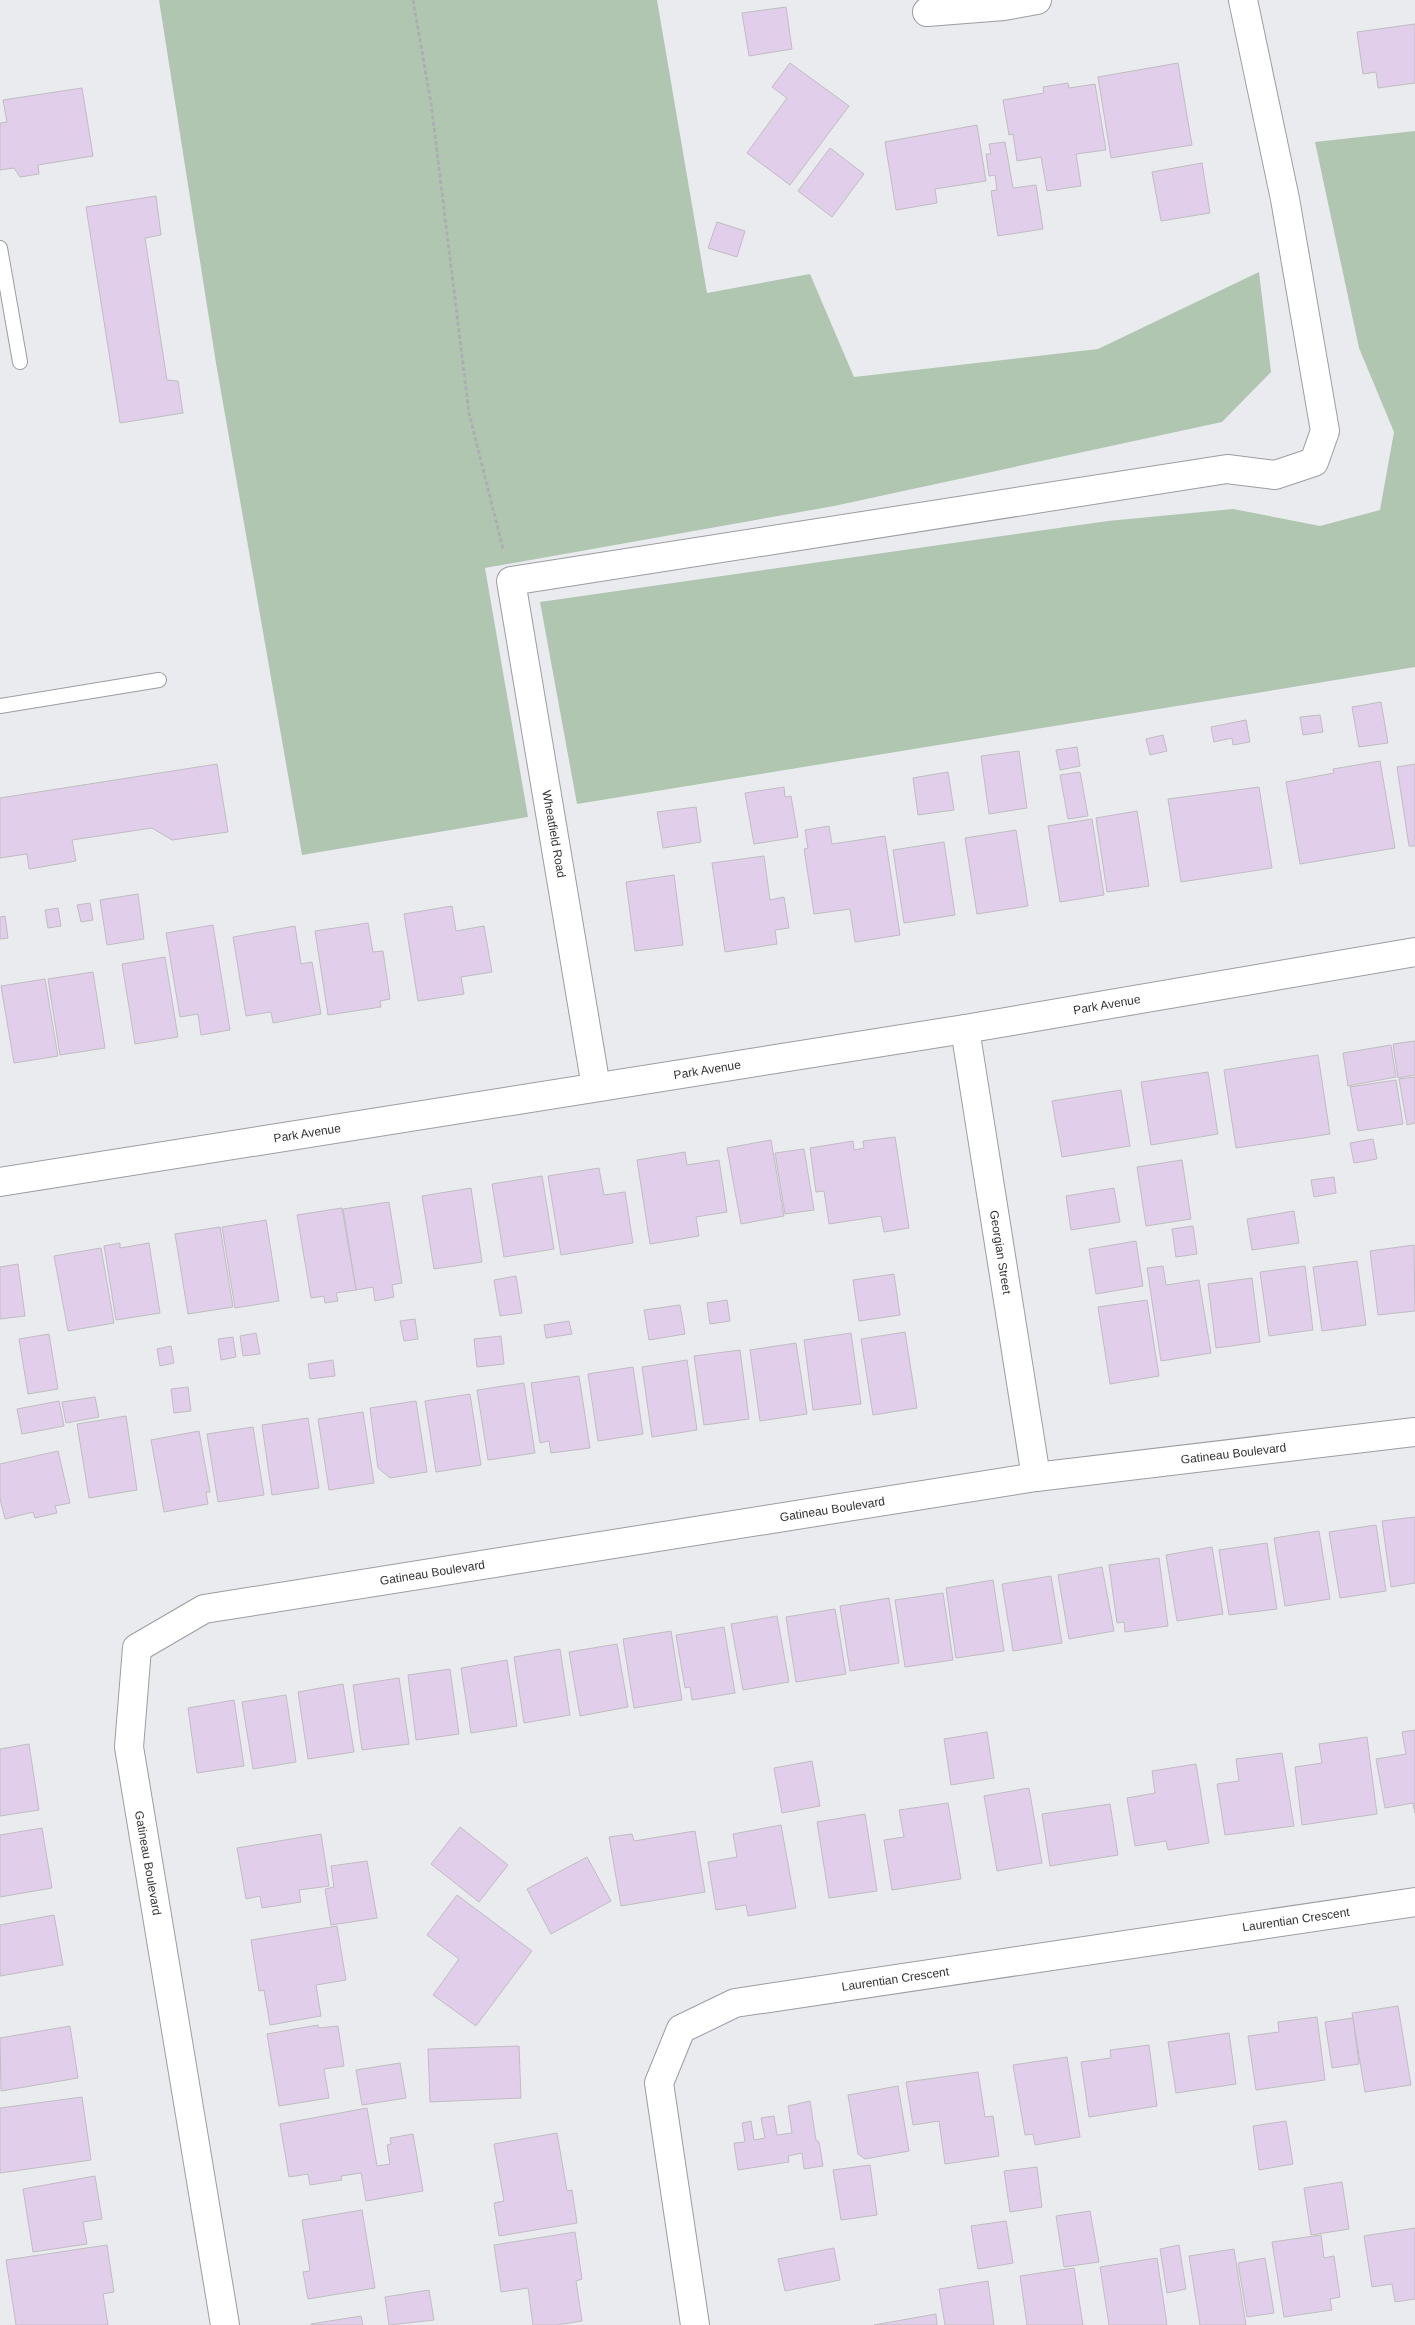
<svg xmlns="http://www.w3.org/2000/svg" width="1415" height="2325" font-family="Helvetica,sans-serif">
  <style>
    .green { fill: #b0c6b1 }
    .building { fill: #e1ceeb; stroke: #c0bdc1 }
    .lines { fill: none; stroke-linecap: round; stroke-linejoin: round }
    .lane-casing { stroke: #9c9da1; stroke-width: 16 }
    .street-casing { stroke: #9c9da1; stroke-width: 30 }
    .secondary-casing { stroke: #9c9da1; stroke-width: 30 }
    .path { stroke: #acaeb1; stroke-width: 3; stroke-dasharray: 4 2.5; stroke-linecap: butt }
    .lane { stroke: #fff; stroke-width: 14 }
    .street { stroke: #fff; stroke-width: 28 }
    .secondary { stroke: #fff; stroke-width: 28 }
    .labels { text-anchor: middle; stroke-width: 4.5; stroke-linejoin: round; paint-order: stroke }
    .street-label { font-size: 12px; fill: #323334; stroke: #fff }
  </style>
  <rect width="100%" height="100%" fill="#e9ebef"/>
  <g class="green">
    <polygon points="159,0 657,0 707,293 810,274 854,377 1098,349 1259,272 1271,372 1222,422 834,506 485,568 528,817 302,855 216,363"/>
    <polygon points="1415,131 1415,667 577,804 540,602 1108,521 1233,509 1320,526 1380,510 1394,432 1359,348 1315,142"/>
  </g>
  <g class="building">
    <polygon points="786,7 792,49 749,56 742,13"/>
    <polygon points="1415,24 1415,83 1378,88 1376,72 1363,74 1357,32"/>
    <polygon points="790,63 849,106 790,185 747,153 787,98 772,87"/>
    <polygon points="1178,63 1192,145 1111,158 1098,77"/>
    <polygon points="1068,83 1069,88 1095,84 1106,150 1076,154 1081,186 1047,191 1041,157 1017,161 1013,134 1009,135 1003,100 1044,93 1043,87"/>
    <polygon points="82,88 93,156 38,165 39,174 20,177 14,168 0,170 0,123 7,122 3,100"/>
    <polygon points="977,125 986,181 935,189 937,203 896,210 885,142"/>
    <polygon points="1005,142 1013,188 1036,185 1043,229 998,236 991,191 997,190 995,175 989,176 986,154 991,154 989,144"/>
    <polygon points="830,148 864,174 832,217 798,191"/>
    <polygon points="1202,163 1210,213 1161,221 1152,172"/>
    <polygon points="156,196 161,235 145,238 167,380 178,381 183,413 120,423 86,207"/>
    <polygon points="717,222 745,231 737,257 708,248"/>
    <polygon points="1381,702 1388,743 1359,747 1352,707"/>
    <polygon points="1320,715 1323,732 1303,735 1300,717"/>
    <polygon points="1246,720 1250,742 1233,745 1232,738 1214,742 1211,727"/>
    <polygon points="1163,735 1167,751 1150,755 1146,739"/>
    <polygon points="1077,747 1080,766 1060,770 1056,750"/>
    <polygon points="1019,751 1027,808 989,814 981,756"/>
    <polygon points="1380,761 1395,848 1300,864 1286,782 1334,773 1333,769"/>
    <polygon points="217,764 228,832 172,840 152,828 72,840 76,861 29,869 27,854 0,858 0,798"/>
    <polygon points="1415,764 1415,846 1409,846 1397,767"/>
    <polygon points="948,772 954,810 918,815 913,778"/>
    <polygon points="1080,772 1088,816 1068,819 1060,775"/>
    <polygon points="784,787 785,797 791,796 798,837 754,844 745,793"/>
    <polygon points="1259,787 1272,868 1181,882 1168,799"/>
    <polygon points="696,807 701,842 663,848 657,812"/>
    <polygon points="1137,811 1149,886 1107,892 1096,818"/>
    <polygon points="1092,819 1104,895 1060,902 1048,826"/>
    <polygon points="829,826 832,844 885,836 900,935 855,942 850,909 814,914 804,849 808,848 805,830"/>
    <polygon points="1016,830 1028,906 977,914 965,838"/>
    <polygon points="944,842 955,915 904,923 893,850"/>
    <polygon points="764,856 770,900 784,897 789,928 775,930 777,944 725,952 712,863"/>
    <polygon points="674,875 683,945 635,951 626,882"/>
    <polygon points="138,894 144,939 107,945 100,900"/>
    <polygon points="90,903 93,920 81,922 77,905"/>
    <polygon points="452,906 456,931 484,926 492,972 461,977 464,994 418,1001 404,914"/>
    <polygon points="58,908 61,926 48,928 45,910"/>
    <polygon points="5,916 8,938 0,939 0,917"/>
    <polygon points="368,923 373,952 383,951 390,999 380,1001 381,1007 328,1015 315,931"/>
    <polygon points="213,925 230,1030 201,1035 198,1014 180,1017 166,933"/>
    <polygon points="295,926 301,964 312,962 321,1014 273,1023 271,1012 246,1016 233,937"/>
    <polygon points="165,957 178,1037 135,1044 122,964"/>
    <polygon points="93,972 105,1048 60,1055 48,979"/>
    <polygon points="45,979 58,1056 14,1063 1,986"/>
    <polygon points="1415,1041 1415,1075 1398,1078 1393,1044"/>
    <polygon points="1391,1045 1396,1077 1348,1086 1343,1053"/>
    <polygon points="1318,1055 1330,1134 1236,1148 1224,1070"/>
    <polygon points="1208,1072 1218,1134 1151,1145 1141,1082"/>
    <polygon points="1415,1077 1415,1123 1407,1125 1399,1079"/>
    <polygon points="1396,1080 1403,1124 1358,1131 1350,1087"/>
    <polygon points="1121,1090 1130,1146 1062,1157 1052,1101"/>
    <polygon points="895,1137 909,1228 884,1232 881,1216 829,1224 824,1191 816,1192 810,1148 853,1141 854,1150 864,1148 863,1141"/>
    <polygon points="1373,1139 1377,1159 1354,1163 1350,1143"/>
    <polygon points="771,1140 784,1216 741,1224 727,1148"/>
    <polygon points="804,1149 814,1210 785,1214 775,1153"/>
    <polygon points="685,1152 687,1165 719,1160 727,1212 696,1217 699,1236 650,1244 637,1160"/>
    <polygon points="1182,1160 1191,1219 1146,1226 1137,1167"/>
    <polygon points="599,1168 604,1195 625,1192 633,1243 561,1255 548,1176"/>
    <polygon points="542,1176 554,1249 504,1257 492,1184"/>
    <polygon points="1334,1177 1336,1193 1314,1197 1311,1180"/>
    <polygon points="471,1188 482,1262 434,1269 422,1196"/>
    <polygon points="1114,1188 1120,1222 1071,1230 1066,1196"/>
    <polygon points="389,1202 402,1283 392,1285 394,1297 375,1301 373,1287 356,1290 343,1209"/>
    <polygon points="342,1208 356,1290 336,1293 338,1301 325,1303 324,1296 311,1298 297,1215"/>
    <polygon points="1294,1211 1299,1243 1252,1250 1247,1219"/>
    <polygon points="266,1220 279,1301 235,1308 222,1227"/>
    <polygon points="1193,1226 1197,1254 1176,1257 1172,1229"/>
    <polygon points="220,1227 233,1307 188,1314 175,1234"/>
    <polygon points="1136,1241 1143,1286 1096,1294 1089,1249"/>
    <polygon points="120,1243 120,1248 149,1243 160,1313 116,1320 104,1246"/>
    <polygon points="1414,1245 1415,1311 1378,1315 1370,1251"/>
    <polygon points="101,1248 114,1323 68,1331 54,1256"/>
    <polygon points="1357,1261 1366,1325 1322,1331 1313,1267"/>
    <polygon points="18,1264 25,1316 0,1319 0,1267"/>
    <polygon points="1163,1266 1166,1285 1199,1280 1211,1353 1161,1361 1147,1268"/>
    <polygon points="1305,1266 1313,1330 1269,1336 1260,1272"/>
    <polygon points="894,1274 900,1315 859,1321 853,1280"/>
    <polygon points="516,1276 522,1313 500,1316 494,1280"/>
    <polygon points="1252,1278 1260,1342 1216,1348 1208,1284"/>
    <polygon points="727,1300 730,1321 710,1324 707,1303"/>
    <polygon points="1147,1300 1159,1376 1110,1384 1098,1307"/>
    <polygon points="680,1305 685,1334 649,1340 644,1310"/>
    <polygon points="415,1319 418,1339 404,1341 400,1321"/>
    <polygon points="569,1321 572,1334 546,1338 544,1325"/>
    <polygon points="905,1332 917,1408 873,1415 861,1339"/>
    <polygon points="256,1333 260,1354 243,1356 240,1336"/>
    <polygon points="851,1333 861,1404 813,1410 804,1340"/>
    <polygon points="49,1334 58,1389 28,1394 19,1339"/>
    <polygon points="501,1336 504,1364 477,1367 474,1339"/>
    <polygon points="233,1337 236,1357 221,1360 218,1339"/>
    <polygon points="796,1343 807,1414 760,1421 750,1350"/>
    <polygon points="171,1346 174,1363 160,1366 157,1349"/>
    <polygon points="740,1350 749,1419 704,1425 694,1356"/>
    <polygon points="333,1360 335,1376 310,1379 308,1364"/>
    <polygon points="687,1360 697,1430 652,1437 642,1367"/>
    <polygon points="633,1367 643,1434 598,1441 588,1374"/>
    <polygon points="579,1376 590,1448 551,1453 549,1441 540,1443 531,1383"/>
    <polygon points="524,1383 535,1453 488,1460 477,1390"/>
    <polygon points="188,1387 191,1411 174,1413 171,1389"/>
    <polygon points="470,1394 481,1465 436,1472 425,1401"/>
    <polygon points="95,1397 99,1417 66,1423 62,1402"/>
    <polygon points="59,1401 64,1426 22,1434 17,1409"/>
    <polygon points="416,1401 427,1472 390,1478 378,1468 370,1408"/>
    <polygon points="363,1412 374,1483 329,1490 318,1419"/>
    <polygon points="126,1416 137,1490 89,1498 77,1424"/>
    <polygon points="308,1418 319,1488 272,1495 262,1425"/>
    <polygon points="253,1427 264,1495 218,1502 207,1434"/>
    <polygon points="199,1431 210,1492 206,1492 208,1504 164,1512 151,1440"/>
    <polygon points="58,1451 70,1503 55,1506 57,1513 35,1518 33,1512 5,1519 0,1499 0,1464"/>
    <polygon points="1415,1517 1415,1583 1391,1587 1382,1521"/>
    <polygon points="1376,1525 1386,1591 1340,1598 1329,1532"/>
    <polygon points="1319,1531 1330,1599 1285,1606 1274,1538"/>
    <polygon points="1267,1543 1277,1609 1229,1615 1219,1550"/>
    <polygon points="1212,1547 1223,1614 1177,1621 1166,1555"/>
    <polygon points="1159,1558 1168,1626 1125,1632 1124,1622 1117,1623 1109,1565"/>
    <polygon points="1102,1567 1114,1631 1069,1639 1058,1575"/>
    <polygon points="1051,1576 1062,1643 1013,1651 1002,1584"/>
    <polygon points="993,1580 1004,1651 956,1658 946,1588"/>
    <polygon points="943,1593 953,1660 905,1667 895,1600"/>
    <polygon points="889,1598 899,1663 850,1671 840,1606"/>
    <polygon points="835,1609 846,1674 796,1682 786,1617"/>
    <polygon points="777,1616 789,1682 743,1690 731,1624"/>
    <polygon points="724,1627 735,1693 692,1700 690,1687 685,1688 676,1635"/>
    <polygon points="671,1631 682,1700 634,1708 623,1639"/>
    <polygon points="617,1644 628,1707 580,1716 569,1652"/>
    <polygon points="560,1649 570,1715 524,1723 514,1657"/>
    <polygon points="507,1660 517,1726 471,1733 461,1668"/>
    <polygon points="450,1669 459,1734 416,1740 408,1675"/>
    <polygon points="399,1678 409,1744 362,1750 353,1685"/>
    <polygon points="343,1684 354,1752 308,1759 298,1692"/>
    <polygon points="286,1695 296,1762 253,1769 242,1702"/>
    <polygon points="234,1700 244,1766 197,1773 188,1708"/>
    <polygon points="1415,1730 1415,1813 1413,1803 1385,1808 1376,1759 1406,1754 1402,1732"/>
    <polygon points="987,1732 994,1778 951,1785 944,1739"/>
    <polygon points="1367,1737 1377,1814 1302,1825 1295,1767 1322,1763 1319,1744"/>
    <polygon points="29,1744 39,1810 0,1816 0,1749"/>
    <polygon points="1282,1753 1294,1826 1225,1835 1217,1784 1239,1781 1236,1759"/>
    <polygon points="812,1761 820,1806 782,1813 774,1768"/>
    <polygon points="1196,1764 1209,1843 1168,1850 1166,1841 1135,1846 1127,1798 1155,1793 1152,1771"/>
    <polygon points="1029,1788 1042,1863 997,1871 984,1796"/>
    <polygon points="948,1803 961,1879 892,1890 884,1840 904,1837 899,1810"/>
    <polygon points="1110,1804 1118,1855 1050,1866 1042,1814"/>
    <polygon points="865,1814 877,1891 829,1898 817,1822"/>
    <polygon points="781,1825 796,1908 748,1916 746,1905 716,1910 708,1862 737,1857 733,1834"/>
    <polygon points="460,1827 508,1865 479,1902 431,1864"/>
    <polygon points="42,1828 52,1888 0,1897 0,1835"/>
    <polygon points="695,1831 705,1892 621,1906 609,1837 632,1834 634,1841"/>
    <polygon points="321,1834 329,1886 299,1890 301,1902 262,1908 260,1896 246,1899 237,1848"/>
    <polygon points="587,1857 611,1901 551,1934 527,1889"/>
    <polygon points="367,1861 377,1918 331,1925 325,1889 334,1887 331,1866"/>
    <polygon points="457,1895 532,1951 476,2026 433,1995 459,1959 427,1935"/>
    <polygon points="54,1915 63,1965 0,1976 0,1925"/>
    <polygon points="337,1926 346,1980 316,1985 321,2016 270,2025 264,1990 259,1991 251,1940"/>
    <polygon points="1398,2006 1411,2085 1365,2092 1352,2013"/>
    <polygon points="1317,2017 1325,2080 1256,2090 1248,2036 1279,2032 1278,2022"/>
    <polygon points="1353,2018 1359,2064 1332,2068 1325,2022"/>
    <polygon points="318,2025 319,2028 338,2026 344,2066 324,2069 329,2098 279,2106 267,2034"/>
    <polygon points="70,2026 78,2078 1,2091 0,2038"/>
    <polygon points="1229,2033 1236,2084 1176,2093 1168,2042"/>
    <polygon points="1149,2045 1157,2106 1089,2117 1081,2062 1111,2058 1110,2050"/>
    <polygon points="519,2046 521,2098 430,2102 428,2049"/>
    <polygon points="1067,2057 1080,2137 1035,2145 1033,2134 1025,2135 1013,2065"/>
    <polygon points="400,2063 406,2098 362,2105 356,2070"/>
    <polygon points="978,2072 985,2117 993,2116 999,2156 945,2164 939,2121 913,2125 906,2082"/>
    <polygon points="898,2086 909,2151 865,2159 858,2154 848,2095"/>
    <polygon points="82,2097 91,2160 0,2173 0,2108"/>
    <polygon points="810,2101 816,2140 819,2142 823,2166 804,2169 802,2153 788,2156 789,2162 738,2170 734,2143 745,2142 742,2123 751,2121 754,2140 765,2138 761,2118 774,2116 777,2135 792,2133 788,2106"/>
    <polygon points="367,2108 377,2166 390,2164 387,2145 391,2144 390,2138 413,2134 423,2191 366,2201 361,2173 341,2176 342,2180 310,2185 308,2174 289,2177 280,2124"/>
    <polygon points="1286,2121 1293,2164 1259,2170 1253,2126"/>
    <polygon points="557,2133 567,2191 572,2190 577,2223 499,2236 494,2203 504,2201 494,2144"/>
    <polygon points="870,2165 877,2215 841,2220 833,2170"/>
    <polygon points="1037,2167 1042,2207 1010,2212 1004,2171"/>
    <polygon points="95,2176 102,2219 83,2222 87,2244 33,2252 23,2189"/>
    <polygon points="1342,2182 1349,2229 1311,2235 1304,2188"/>
    <polygon points="362,2210 375,2288 308,2299 303,2272 310,2271 302,2220"/>
    <polygon points="1090,2211 1099,2262 1064,2267 1056,2216"/>
    <polygon points="1006,2221 1013,2263 978,2269 971,2226"/>
    <polygon points="1415,2228 1415,2299 1395,2302 1392,2284 1372,2287 1364,2236"/>
    <polygon points="575,2232 582,2279 576,2281 582,2321 557,2325 533,2325 528,2288 501,2292 494,2245"/>
    <polygon points="1321,2235 1324,2258 1334,2256 1340,2297 1330,2299 1332,2310 1284,2317 1272,2242"/>
    <polygon points="107,2245 114,2292 103,2294 108,2325 16,2325 6,2260"/>
    <polygon points="1179,2245 1186,2289 1167,2293 1160,2249"/>
    <polygon points="834,2248 840,2280 785,2291 778,2259"/>
    <polygon points="1234,2249 1246,2325 1200,2325 1189,2256"/>
    <polygon points="1157,2258 1167,2325 1109,2325 1100,2267"/>
    <polygon points="1265,2258 1274,2313 1247,2317 1238,2263"/>
    <polygon points="1074,2268 1083,2325 1027,2325 1020,2276"/>
    <polygon points="988,2281 994,2325 945,2325 939,2289"/>
    <polygon points="429,2290 434,2320 389,2325 385,2297"/>
    <polygon points="936,2314 937,2325 874,2325"/>
    <polygon points="361,2316 363,2325 311,2325 311,2324"/>
  </g>
  <g class="lines">
    <g class="lane-casing">
      <g id="lane">
        <polyline points="0,248 20,362"/>
        <polyline points="0,706 159,680"/>
      </g>
    </g>
    <g class="street-casing">
      <g id="street">
        <polyline points="927,12 1004,6 1037,0"/>
        <path id="s1" d="M 965,1029 L 1036,1477"/>
        <polyline points="596,1087 511,581 1227,469 1275,475 1314,462 1325,431 1285,199 1243,0"/>
        <path id="s2" d="M 225,2325 L 129,1747 L 137,1648 L 204,1609 L 1036,1477 L 1415,1432"/>
        <path id="s3" d="M 695,2325 L 659,2083 L 681,2029 L 735,2003 L 1415,1902"/>
      </g>
    </g>
    <g class="secondary-casing">
      <g id="secondary">
        <path id="s4" d="M 0,1182 L 965,1029 L 1415,952"/>
      </g>
    </g>
    <polyline class="path" points="413,0 431,103 469,413 503,549"/>
    <use href="#lane" class="lane"/>
    <use href="#street" class="street"/>
    <use href="#secondary" class="secondary"/>
  </g>
  <g class="labels">
    <g class="street-label">
      <text transform="translate(554 834) rotate(80)" y="4">Wheatfield Road</text>
      <text dy="4" stroke="none"><textPath href="#s4" startOffset="1121">Park Avenue</textPath></text>
      <text dy="4" stroke="none"><textPath href="#s4" startOffset="716">Park Avenue</textPath></text>
      <text dy="4" stroke="none"><textPath href="#s4" startOffset="311">Park Avenue</textPath></text>
      <text dy="4" stroke="none"><textPath href="#s1" startOffset="226">Georgian Street</textPath></text>
      <text dy="4" stroke="none"><textPath href="#s2" startOffset="1804">Gatineau Boulevard</textPath></text>
      <text dy="4" stroke="none"><textPath href="#s2" startOffset="1399">Gatineau Boulevard</textPath></text>
      <text dy="4" stroke="none"><textPath href="#s2" startOffset="994">Gatineau Boulevard</textPath></text>
      <text transform="translate(148 1863) rotate(80)" y="4">Gatineau Boulevard</text>
      <text dy="4" stroke="none"><textPath href="#s3" startOffset="930">Laurentian Crescent</textPath></text>
      <text dy="4" stroke="none"><textPath href="#s3" startOffset="525">Laurentian Crescent</textPath></text>
    </g>
  </g>
</svg>
